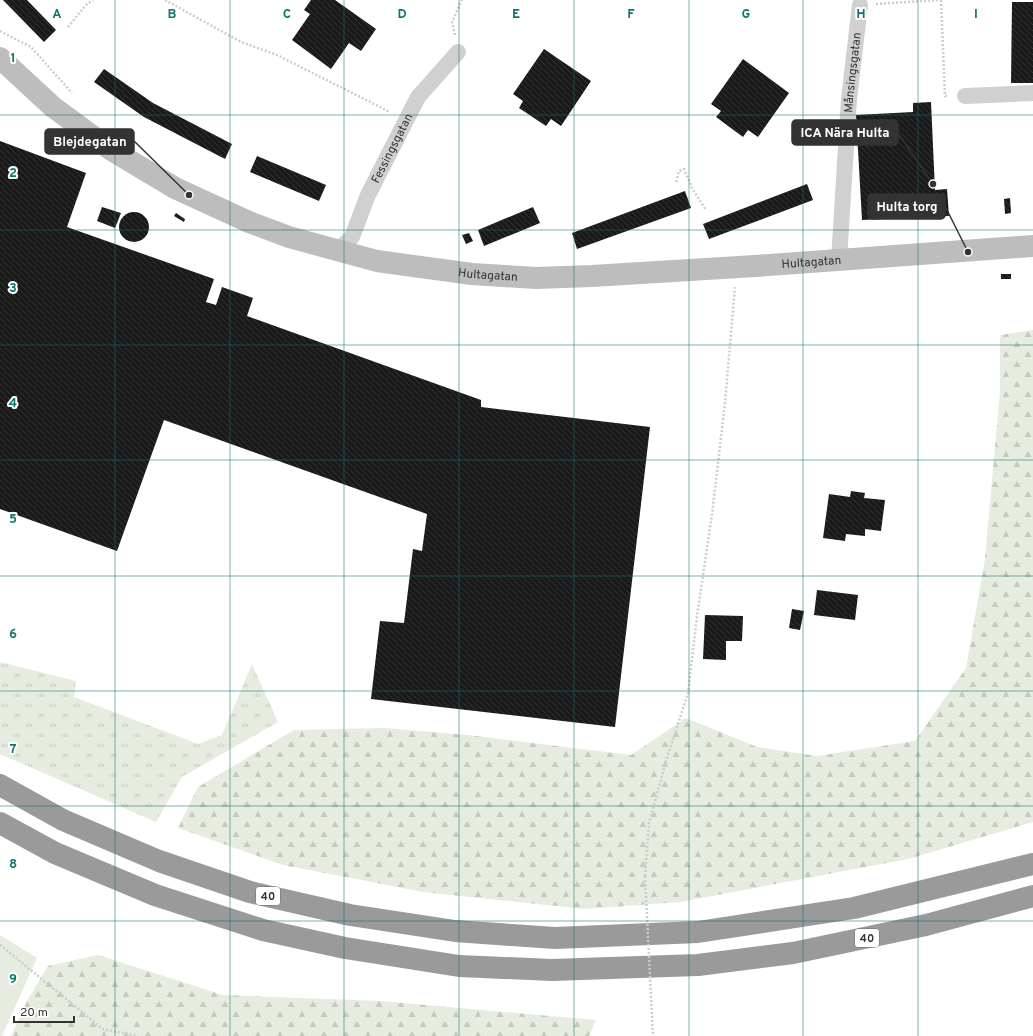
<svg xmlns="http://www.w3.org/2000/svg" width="1033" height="1036" font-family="Overpass,sans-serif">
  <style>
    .grass { fill: url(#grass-tufts) }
    .forest { fill: url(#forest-firs) }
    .pitch { fill: #e6ecdf }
    .building { fill: url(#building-back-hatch) }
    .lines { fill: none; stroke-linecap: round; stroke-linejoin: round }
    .path { stroke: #cdcdcd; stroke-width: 2.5; stroke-dasharray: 2 2; stroke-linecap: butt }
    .street { stroke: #d0d0d0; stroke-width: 16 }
    .secondary { stroke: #bdbdbd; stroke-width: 22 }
    .highway { stroke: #9a9a9a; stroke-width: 22 }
    .path-bridge { stroke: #cdcdcd; stroke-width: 2.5; stroke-dasharray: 2 2; stroke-linecap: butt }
    .grid { fill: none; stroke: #0f766e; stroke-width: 1; stroke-opacity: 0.55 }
    .labels { text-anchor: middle; stroke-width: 4; stroke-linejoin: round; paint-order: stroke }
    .shield { fill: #fff; stroke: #707070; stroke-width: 1 }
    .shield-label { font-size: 11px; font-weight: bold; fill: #333 }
    .street-label { font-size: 12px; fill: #333; stroke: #fff }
    .grid-label { font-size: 13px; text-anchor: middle; font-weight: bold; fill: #0f766e; stroke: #fff; stroke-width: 4; stroke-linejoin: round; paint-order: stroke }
    .leader { fill: none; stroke: #333; stroke-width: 1.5 }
    .callout-dot { fill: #333; stroke: #fff; stroke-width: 1.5 }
    .callout { fill: #333; stroke: #333; stroke-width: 1.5 }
    .callout-label { font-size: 13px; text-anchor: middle; font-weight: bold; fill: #fff }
  </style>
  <defs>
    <pattern id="grass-tufts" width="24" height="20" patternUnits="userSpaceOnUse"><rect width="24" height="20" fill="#e6ecdf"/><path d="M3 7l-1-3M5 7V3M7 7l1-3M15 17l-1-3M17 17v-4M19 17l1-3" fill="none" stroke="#c6cbc0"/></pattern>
    <pattern id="forest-firs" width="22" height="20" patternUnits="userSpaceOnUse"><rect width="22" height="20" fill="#e6ecdf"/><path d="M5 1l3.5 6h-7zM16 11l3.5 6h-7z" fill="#c6cbc0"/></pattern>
    <pattern id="building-back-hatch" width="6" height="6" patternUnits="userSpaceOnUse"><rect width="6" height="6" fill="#1a1a1a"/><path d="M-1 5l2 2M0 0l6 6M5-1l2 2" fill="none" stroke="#333"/></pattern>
  </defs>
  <rect width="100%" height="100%" fill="#fff"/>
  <polygon class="grass" points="0,662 76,681 74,697 198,744 222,735 252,664 278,722 182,777 156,822 0,754"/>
  <g class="forest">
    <polygon points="1033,330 1033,822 908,859 680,902 585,909 423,892 283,865 178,828 198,787 294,730 384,728 468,735 631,755 686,718 757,747 817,756 915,741 966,668 985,559 1000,391 1000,335"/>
    <polygon points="98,955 223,995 381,1001 596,1020 589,1036 11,1036 27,1001 48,966"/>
  </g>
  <polygon class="pitch" points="0,935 37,958 2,1036 0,1036"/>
  <g class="building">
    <polygon points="3,0 27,0 56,30 44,42"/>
    <polygon points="311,0 335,0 376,29 361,51 349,43 331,69 292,40 310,14 304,10"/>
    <polygon points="1012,2 1033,2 1033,83 1011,83"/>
    <polygon points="544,49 591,81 561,126 551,119 546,126 519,108 523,101 513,94"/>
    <polygon points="743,59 789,93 758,137 748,130 743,137 716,117 721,111 711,104"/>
    <polygon points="104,69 153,103 232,144 225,159 144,117 94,82"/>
    <polygon points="931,102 935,190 947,189 949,216 862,220 856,115 913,112 913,103"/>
    <polygon points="0,141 86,173 67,227 214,279 206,302 216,305 222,287 253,298 247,316 481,400 481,407 650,427 615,727 371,699 380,621 404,623 413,549 422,551 427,514 164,420 117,551 0,509"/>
    <polygon points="257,156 326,185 319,201 250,172"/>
    <polygon points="807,184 813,200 709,239 703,224"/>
    <polygon points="685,191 691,208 577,249 572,233"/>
    <polygon points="1010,198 1011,213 1005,214 1004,199"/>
    <polygon points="102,207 121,213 115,228 97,221"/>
    <polygon points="533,207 540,223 484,246 478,230"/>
    <circle cx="134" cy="227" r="15"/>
    <polygon points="176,213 185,219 184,222 174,216"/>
    <polygon points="469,233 473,241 466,244 462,235"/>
    <rect x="1001" y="274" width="10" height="5"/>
    <polygon points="851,491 865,493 864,498 885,500 881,531 865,529 865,536 846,534 845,541 823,538 829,494 850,497"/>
    <polygon points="817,590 858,595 855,620 814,615"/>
    <polygon points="792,609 804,611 800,630 789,628"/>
    <polygon points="705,615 743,616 742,641 726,641 726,660 703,659"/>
  </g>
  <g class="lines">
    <g class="path">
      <polyline points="165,0 241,42 277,55 390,112"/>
      <polyline points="941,0 945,96 948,96"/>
      <polyline points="876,4 938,0"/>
      <polyline points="68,27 86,5 93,0"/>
      <polyline points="0,31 31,47 72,93"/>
      <polyline points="455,35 452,22 462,0"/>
      <polyline points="676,182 679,171 684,169 692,188 706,210"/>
      <polyline points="645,876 649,823 666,761 688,693 697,616 712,514 725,403 735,287"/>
      <polyline points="0,945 103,1029 138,1036"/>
    </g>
    <g class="street">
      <polyline points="965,96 1033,93"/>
      <path id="s1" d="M 337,251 L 352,237 L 368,195 L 418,97 L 458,52"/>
      <path id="s2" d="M 839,260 L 849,99 L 860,5"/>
    </g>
    <path class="secondary" id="s3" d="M 0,58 L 53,107 L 110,149 L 175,188 L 249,222 L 289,237 L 377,261 L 472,274 L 536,278 L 592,276 L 755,266 L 1033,246"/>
    <g class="highway">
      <polyline points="0,785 63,820 159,861 250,892 350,915 455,931 555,938 698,932 854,908 1033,864"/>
      <polyline points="0,823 55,853 155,895 263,930 345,948 459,966 552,970 698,965 793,953 926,925 1033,896"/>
    </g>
    <polyline class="path-bridge" points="645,876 653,1036"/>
  </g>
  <path class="grid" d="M 115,0 L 115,1036M 230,0 L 230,1036M 344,0 L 344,1036M 459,0 L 459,1036M 574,0 L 574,1036M 689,0 L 689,1036M 803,0 L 803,1036M 918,0 L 918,1036M 0,115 L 1033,115M 0,230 L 1033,230M 0,345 L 1033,345M 0,460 L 1033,460M 0,576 L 1033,576M 0,691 L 1033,691M 0,806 L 1033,806M 0,921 L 1033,921"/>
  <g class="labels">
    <g class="shield">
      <rect x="256" y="887" width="24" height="18" rx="3"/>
      <rect x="855" y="929" width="24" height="18" rx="3"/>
    </g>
    <g class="shield-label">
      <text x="268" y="900">40</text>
      <text x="867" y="942">40</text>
    </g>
    <g class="street-label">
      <text dy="4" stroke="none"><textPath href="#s2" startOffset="188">Månsingsgatan</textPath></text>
      <text dy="4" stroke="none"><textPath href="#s1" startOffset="118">Fessingsgatan</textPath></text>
      <text dy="4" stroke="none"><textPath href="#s3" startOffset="870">Hultagatan</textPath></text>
      <text dy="4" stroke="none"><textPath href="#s3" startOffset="546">Hultagatan</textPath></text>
    </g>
  </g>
  <g class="grid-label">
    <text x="57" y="18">A</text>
    <text x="172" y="18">B</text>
    <text x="287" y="18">C</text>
    <text x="402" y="18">D</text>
    <text x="516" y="18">E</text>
    <text x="631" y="18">F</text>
    <text x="746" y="18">G</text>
    <text x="861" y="18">H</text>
    <text x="976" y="18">I</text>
    <text x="13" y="62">1</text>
    <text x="13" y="177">2</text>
    <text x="13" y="292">3</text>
    <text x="13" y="407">4</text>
    <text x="13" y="523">5</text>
    <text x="13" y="638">6</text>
    <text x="13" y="753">7</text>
    <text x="13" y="868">8</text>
    <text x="13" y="983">9</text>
  </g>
  <path class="leader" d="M933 184L898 133M189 195L134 141M968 252L945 206"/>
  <g class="callout-dot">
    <circle cx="933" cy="184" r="4"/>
    <circle cx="189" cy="195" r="4"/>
    <circle cx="968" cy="252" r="4"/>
  </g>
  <g class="callout">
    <rect x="792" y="120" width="106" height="25" rx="4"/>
    <rect x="45" y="129" width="89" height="25" rx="4"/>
    <rect x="868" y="194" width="77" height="25" rx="4"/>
  </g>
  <g class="callout-label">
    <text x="845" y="137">ICA Nära Hulta</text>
    <text x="90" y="146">Blejdegatan</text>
    <text x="907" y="211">Hulta torg</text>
  </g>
  <path d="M14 1016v6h60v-6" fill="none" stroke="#333333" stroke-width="2"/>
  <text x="20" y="1016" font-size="12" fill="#333333" stroke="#ffffff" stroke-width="3" paint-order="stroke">20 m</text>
</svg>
